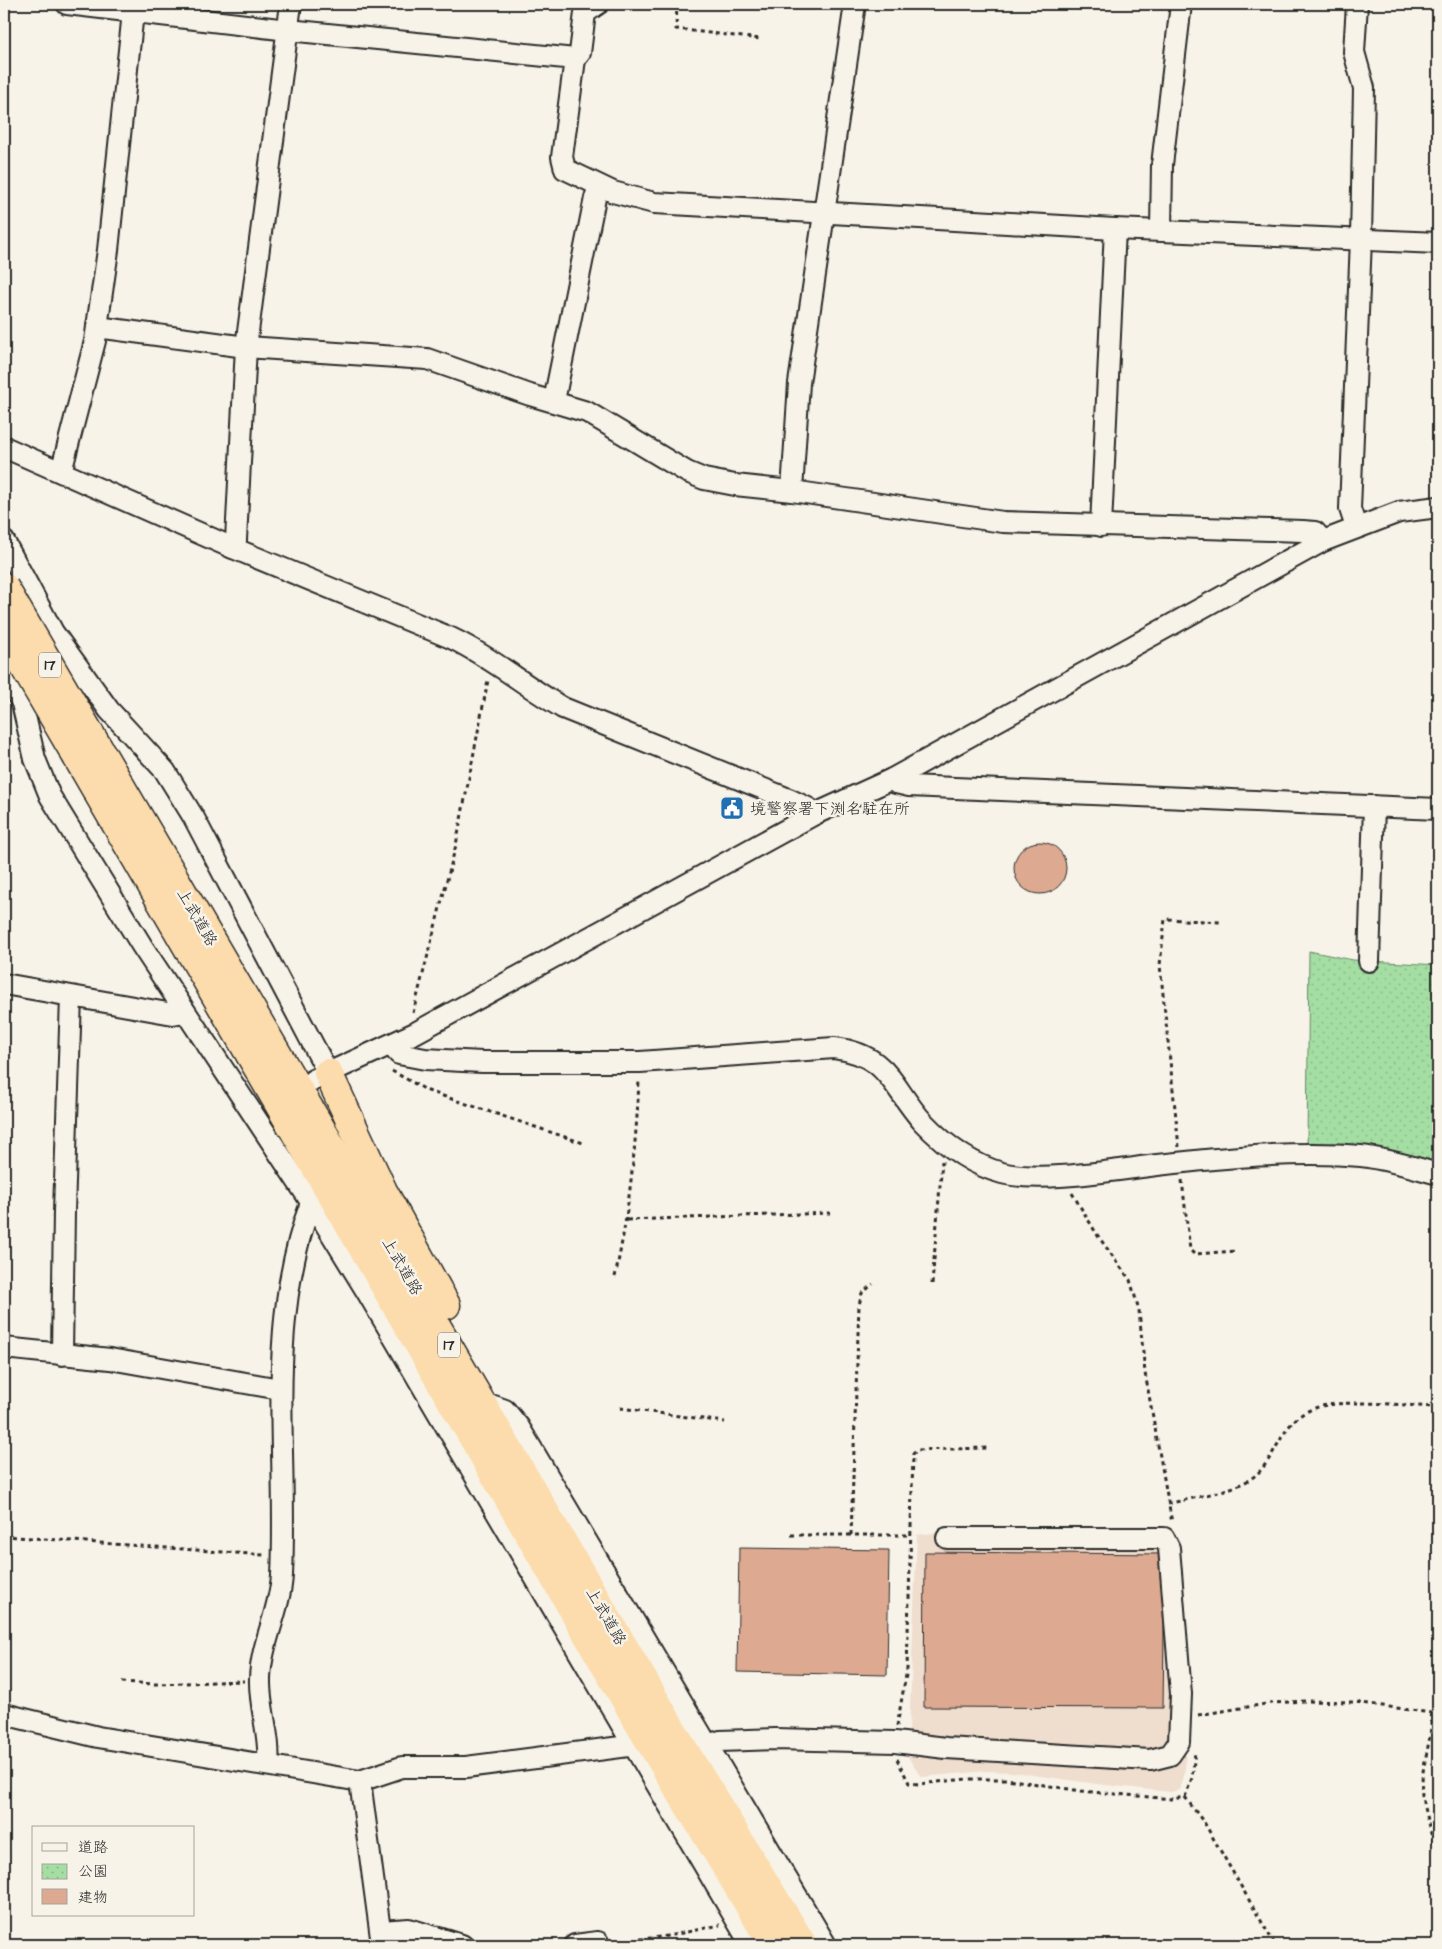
<svg xmlns="http://www.w3.org/2000/svg" width="1442" height="1949" font-family="'Architects Daughter','Klee One',sans-serif">
  <style>
    .built { fill: #efddce }
    .park { fill: url(#park-dots); stroke: #688467 }
    .building { fill: #ddaa91; stroke: #2b2b2b }
    .lines { fill: none; stroke-linecap: round; stroke-linejoin: round }
    .minor-casing { stroke: #2b2b2b; stroke-width: 24 }
    .highway-casing { stroke: #2b2b2b; stroke-width: 31 }
    .path { stroke: #2b2b2b; stroke-width: 3; stroke-dasharray: 4 4; stroke-linecap: butt }
    .minor { stroke: #f7f3e8; stroke-width: 20 }
    .highway { stroke: #fcdcac; stroke-width: 28 }
    .highway-bridge-casing { stroke: #2b2b2b; stroke-width: 31; stroke-linecap: butt }
    .highway-bridge { stroke: #fcdcac; stroke-width: 28 }
    .labels { text-anchor: middle; stroke-width: 5; stroke-linejoin: round; paint-order: stroke }
    .shield { fill: #f7f3e8; stroke: #686764; stroke-width: 1 }
    .shield-label { font-size: 15px; font-weight: bold; fill: #2b2b2b }
    .poi-label { font-size: 16px; fill: #2b2b2b; stroke: #f7f3e8; text-anchor: start }
    .street-label { font-size: 16px; fill: #2b2b2b; stroke: #f7f3e8 }
  </style>
  <defs>
    <pattern id="park-dots" width="8" height="8" patternUnits="userSpaceOnUse" patternTransform="scale(1.25)"><rect width="8" height="8" fill="#a4dea3"/><path d="M2 2h.1M6 6h.1" fill="none" stroke="#8dbf8c" stroke-width="1.8" stroke-linecap="round"/></pattern>
  </defs>
  <rect width="100%" height="100%" fill="#f7f3e8"/>
  <filter id="ink" filterUnits="userSpaceOnUse"><feTurbulence type="fractalNoise" baseFrequency=".02" numOctaves="2"/><feDisplacementMap in="SourceGraphic" scale="10" xChannelSelector="R" yChannelSelector="G"/><feConvolveMatrix kernelMatrix="1 2 1 2 8 2 1 2 1" color-interpolation-filters="sRGB"/></filter>
  <g filter="url(#ink)">
    <polygon class="built" points="1111,1527 1170,1529 1182,1633 1188,1715 1185,1769 1179,1790 1170,1792 1097,1784 1012,1772 988,1771 921,1777 908,1757 917,1535 952,1531"/>
    <polygon class="park" points="1309,951 1353,960 1438,965 1438,1168 1307,1146"/>
    <g class="building">
      <circle cx="1040" cy="868" r="26"/>
      <polygon points="739,1548 889,1550 887,1675 737,1672"/>
      <polygon points="925,1552 1165,1554 1163,1708 924,1707"/>
    </g>
    <g class="lines">
      <g class="minor-casing">
        <g id="minor">
          <polyline points="67,4 288,30 575,59 562,157 565,169 613,192 654,203 1115,229 1438,243"/>
          <polyline points="575,59 580,53 585,13 598,4"/>
          <polyline points="1161,230 1162,165 1181,4"/>
          <polyline points="97,327 246,347 427,359 530,395 587,412 687,472 704,479 735,485 792,491 1003,522 1303,531 1315,532 1323,541"/>
          <polyline points="554,401 595,198 599,186"/>
          <path d="M 4,447 L 233,548 L 451,638 C 491,657 525,686 563,708 L 791,800 L 808,808 L 815,814"/>
          <polyline points="61,472 95,341 108,250 133,12"/>
          <polyline points="792,491 799,383 855,4"/>
          <polyline points="1101,526 1115,229"/>
          <polyline points="1356,527 1350,509 1361,239 1364,88 1354,52 1357,4"/>
          <polyline points="4,541 53,632 109,710 165,771 194,818 328,1073"/>
          <polyline points="233,548 236,540 246,347 291,4"/>
          <polyline points="4,669 22,703 35,759 50,796 142,946 321,1217 367,1292 751,1945"/>
          <polyline points="892,779 896,783 909,786 1438,809"/>
          <polyline points="1369,961 1374,806"/>
          <polyline points="4,984 173,1014 184,1012"/>
          <path d="M 391,1045 L 399,1054 L 425,1059 L 482,1062 L 640,1062 L 834,1048 C 889,1055 891,1086 923,1122 C 944,1144 972,1165 1002,1173 C 1041,1183 1115,1170 1157,1165 C 1219,1158 1299,1150 1361,1156 C 1387,1159 1413,1167 1438,1174"/>
          <polyline points="313,1080 415,1033 815,814 892,779 1323,541 1399,512 1438,507"/>
          <polyline points="4,1348 110,1359 280,1389"/>
          <polyline points="62,1355 64,1212 71,997"/>
          <polyline points="494,1406 505,1410 519,1427 826,1945"/>
          <polyline points="4,1714 98,1737 360,1781 402,1767 466,1767 644,1744"/>
          <polyline points="688,1756 707,1745 720,1741 775,1739 895,1742 946,1748 1150,1760 1170,1755 1179,1742 1181,1694 1169,1548 1164,1538 947,1538"/>
          <path d="M 268,1765 C 271,1736 259,1708 260,1679 C 261,1643 280,1611 282,1575 C 288,1451 265,1323 311,1203"/>
          <polyline points="360,1781 382,1945"/>
          <polyline points="381,1931 409,1929 462,1945"/>
          <polyline points="575,1945 598,1942"/>
        </g>
      </g>
      <g class="highway-casing">
        <g id="highway">
          <polyline points="96,744 688,1756 803,1945"/>
          <polyline points="77,757 649,1741 773,1945"/>
          <polyline points="328,1073 383,1191 446,1305"/>
        </g>
      </g>
      <g class="path">
        <polyline points="677,4 676,29 760,39"/>
        <polyline points="413,1013 456,845 488,680"/>
        <polyline points="392,1071 428,1091 583,1143"/>
        <polyline points="1179,1147 1160,965 1165,919 1222,922"/>
        <polyline points="1182,1180 1190,1250 1194,1254 1237,1251"/>
        <polyline points="1072,1193 1098,1236 1130,1280 1134,1293 1139,1310 1145,1373 1172,1523"/>
        <polyline points="627,1220 830,1213"/>
        <path d="M 615,1277 C 629,1212 636,1147 639,1080"/>
        <polyline points="932,1284 942,1161"/>
        <polyline points="620,1408 725,1422"/>
        <path d="M 1168,1504 C 1193,1497 1240,1491 1258,1473 C 1278,1453 1282,1422 1310,1410 C 1337,1397 1406,1406 1438,1407"/>
        <polyline points="791,1535 911,1535"/>
        <polyline points="851,1535 859,1305 862,1293 873,1284"/>
        <polyline points="4,1536 264,1555"/>
        <polyline points="122,1682 156,1684 244,1681"/>
        <path d="M 1431,1713 C 1433,1735 1424,1758 1422,1780 C 1419,1802 1432,1835 1438,1856"/>
        <polyline points="1198,1715 1272,1703 1306,1701 1355,1702 1438,1714"/>
        <polyline points="897,1726 907,1669 913,1454 917,1450 987,1448"/>
        <polyline points="897,1759 909,1783 919,1784 967,1779 1007,1779 1081,1791 1172,1799 1185,1797"/>
        <polyline points="1185,1797 1192,1778 1195,1752"/>
        <polyline points="1185,1797 1205,1824 1275,1945"/>
        <polyline points="616,1942 668,1936 720,1925"/>
      </g>
      <use href="#minor" class="minor"/>
      <use href="#highway" class="highway"/>
      <g class="highway-bridge-casing">
        <g id="highway-bridge">
          <polyline points="4,587 96,744"/>
          <polyline points="4,632 77,757"/>
        </g>
      </g>
      <use href="#highway-bridge" class="highway-bridge"/>
    </g>
  </g>
  <defs>
    <g id="civic-square" transform="scale(1.25)"><rect x="-9" y="-9" width="18" height="18" rx="4" fill="#1f6fb2" stroke="#f7f3e8"/><path d="M-.6-6.5H3V-4.5H.6V-3L4-1V1h2V6H-6V1h2V-1L-.6-3ZM-1.2 2.5V6h2.4V2.5Z" fill="#fff"/></g>
  </defs>
  <g fill-rule="evenodd">
    <use href="#civic-square" x="732" y="808"/>
  </g>
  <g class="labels">
    <g class="shield">
      <rect x="39" y="652.5" width="22" height="25" rx="4"/>
      <rect x="438" y="1332.5" width="22" height="25" rx="4"/>
    </g>
    <g class="shield-label">
      <text x="50" y="670">17</text>
      <text x="449" y="1350">17</text>
    </g>
    <g class="poi-label">
      <text x="750" y="814">境警察署下渕名駐在所</text>
    </g>
    <g class="street-label">
      <text transform="translate(198 917) rotate(60)" y="6">上武道路</text>
      <text transform="translate(403 1266) rotate(60)" y="6">上武道路</text>
      <text transform="translate(607 1616) rotate(60)" y="6">上武道路</text>
    </g>
  </g>
  <rect width="1442" height="1949" fill="none" stroke="#f7f3e8" stroke-width="20"/>
  <rect x="10" y="10" width="1422" height="1929" fill="none" stroke="#2b2b2b" stroke-width="2" filter="url(#ink)"/>
  <rect x="32" y="1826" width="162" height="90" fill="#f7f3e8" stroke="#a5a39c"/>
  <rect x="42" y="1843" width="25" height="8" fill="#f7f3e8" stroke="#a5a39c"/>
  <text x="78" y="1852" font-size="15" fill="#2b2b2b">道路</text>
  <rect x="42" y="1864" width="25" height="15" fill="url(#park-dots)" stroke="#a5a39c"/>
  <text x="78" y="1876" font-size="15" fill="#2b2b2b">公園</text>
  <rect x="42" y="1889" width="25" height="15" fill="#ddaa91" stroke="#a5a39c"/>
  <text x="78" y="1902" font-size="15" fill="#2b2b2b">建物</text>
</svg>
